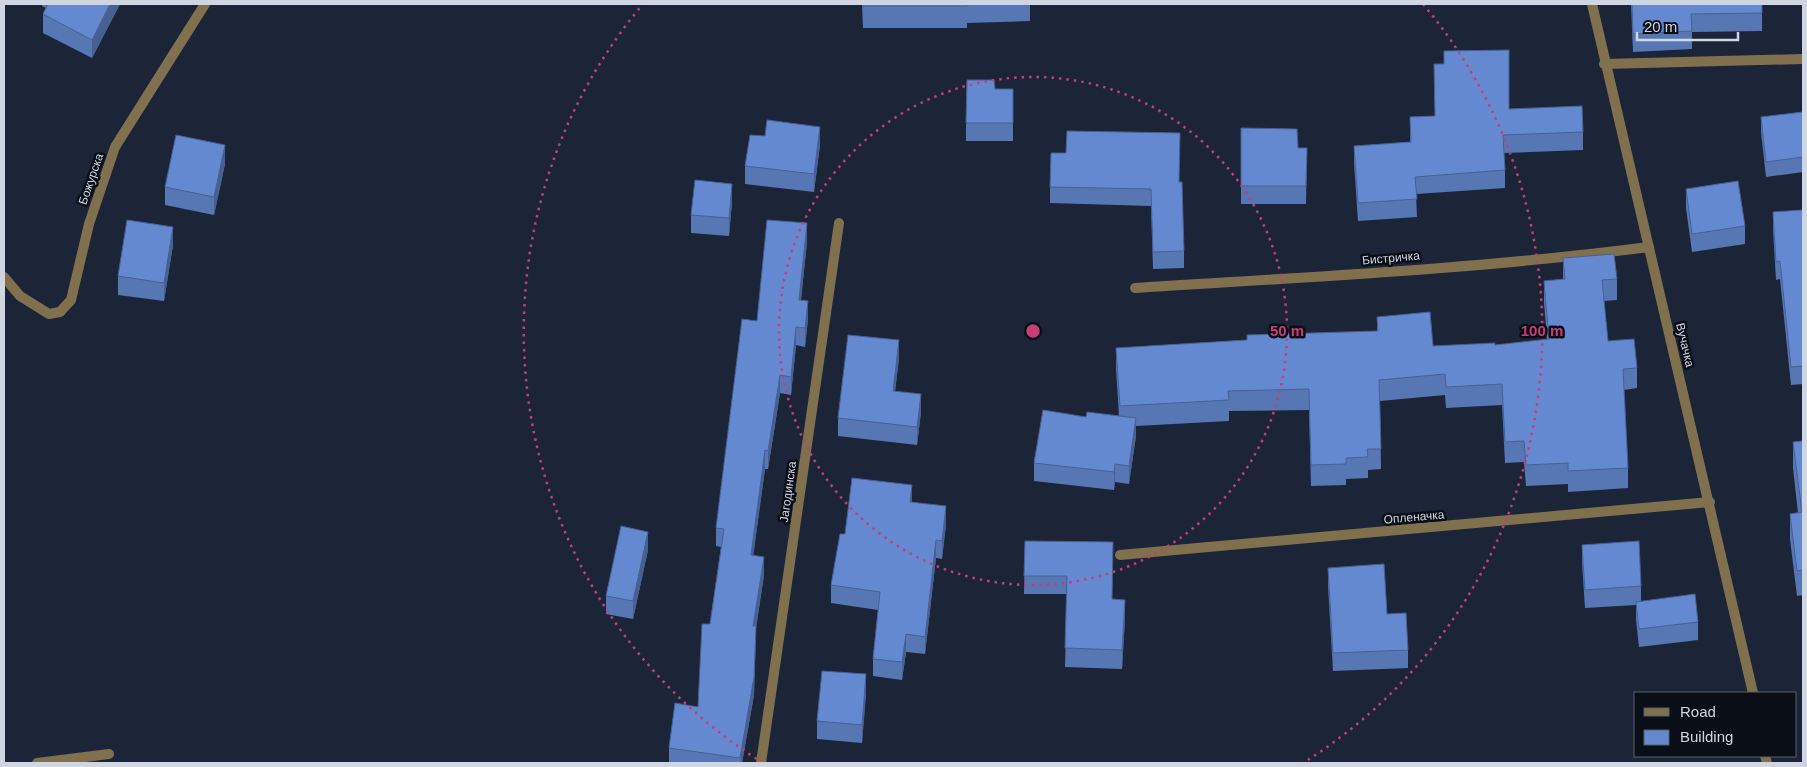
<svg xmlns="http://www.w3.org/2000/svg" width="1807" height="767" font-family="Arial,sans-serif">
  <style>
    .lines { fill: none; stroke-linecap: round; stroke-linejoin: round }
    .minor { stroke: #80704e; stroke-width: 10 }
    .tertiary { stroke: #80704e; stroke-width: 10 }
    .wall { fill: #5776b4 }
    .shaded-wall { fill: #476092 }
    .building { fill: #6589d1; stroke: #476092 }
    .ring { fill: none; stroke: #c53e76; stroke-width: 2.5; stroke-dasharray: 2.5 5 }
    .labels { text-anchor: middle; stroke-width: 5; stroke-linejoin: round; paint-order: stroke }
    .street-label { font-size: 12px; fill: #cfd6e2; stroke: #0a0f17 }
    .centre { fill: #c53e76; stroke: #0a0f17; stroke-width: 2.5 }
    .ring-label { font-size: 15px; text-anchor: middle; font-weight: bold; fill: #c53e76; stroke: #0a0f17; stroke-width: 5; stroke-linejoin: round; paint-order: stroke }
  </style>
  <rect width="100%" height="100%" fill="#1c2538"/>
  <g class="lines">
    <g class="minor">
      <polyline points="1604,64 1803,59"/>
      <polyline points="4,277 20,296 49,314 60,312 71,300 89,224 115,147 205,4"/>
      <path d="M 1135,288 C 1306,277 1478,269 1649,247"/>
      <polyline points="1120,555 1710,502"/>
      <polyline points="37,763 109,754"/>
      <polyline points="761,763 839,223"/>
    </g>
    <g class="tertiary">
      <polyline points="1592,4 1753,693"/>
      <polyline points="1765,756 1767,763"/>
    </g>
  </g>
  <g class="wall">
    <polygon points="42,4 120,4 92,58 43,33 43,14 46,8 42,6"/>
    <polygon points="862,4 1030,4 1030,21 967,23 967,28 863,28"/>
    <polygon points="1631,4 1762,4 1762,31 1692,32 1692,49 1633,52"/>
    <polygon points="1444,51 1509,109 1583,132 1583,150 1504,153 1505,170 1505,188 1416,194 1417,217 1358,221 1354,164 1354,146 1410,142 1410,117 1435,116 1444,64"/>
    <polygon points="995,89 1013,89 1013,141 966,141 966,123"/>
    <polygon points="1803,112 1803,172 1766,177 1761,132 1761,117"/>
    <polygon points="1241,128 1298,148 1307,148 1306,204 1241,204"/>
    <polygon points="820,145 814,192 745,184 745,166"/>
    <polygon points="225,164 214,215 165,205 165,187"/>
    <polygon points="1179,182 1184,251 1184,268 1153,269 1151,206 1050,203 1050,187"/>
    <polygon points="1686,189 1745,226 1745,244 1692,252 1686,208"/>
    <polygon points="732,202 729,236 691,233 691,215"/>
    <polygon points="1803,210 1803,384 1791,385 1780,279 1776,280 1773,230 1773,212"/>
    <polygon points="807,242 801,300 808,319 805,347 796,345 791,395 780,393 768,469 765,469 753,556 764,575 756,628 754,695 742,763 669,763 669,748 698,707 721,547 716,546 716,528 757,321"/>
    <polygon points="173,245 164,301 118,295 118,276"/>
    <polygon points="1563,258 1617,279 1617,300 1604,301 1608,341 1637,368 1637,388 1624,390 1628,468 1628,488 1568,492 1568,484 1526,486 1524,462 1505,463 1502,405 1446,408 1445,395 1380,401 1381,469 1368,470 1368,478 1346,479 1346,485 1311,486 1309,410 1229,411 1229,421 1136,426 1136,436 1129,484 1115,482 1114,490 1034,481 1034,463 1086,417 1119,416 1116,369 1116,348 1247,340 1377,331 1377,317 1433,346 1495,345 1547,340 1544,302 1544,281 1563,279"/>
    <polygon points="899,358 895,391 921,412 917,445 838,436 838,418"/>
    <polygon points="1803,441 1803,595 1797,596 1790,539 1790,514 1798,513 1793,468 1793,442"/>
    <polygon points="912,502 946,524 942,559 936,558 925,654 906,652 902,680 873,676 873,659 878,610 831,603 831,585 845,534"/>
    <polygon points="1025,541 1112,599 1125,618 1122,669 1065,667 1067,594 1024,594"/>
    <polygon points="1582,545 1641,586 1641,601 1698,622 1698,640 1639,647 1636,620 1636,605 1585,608 1582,563"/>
    <polygon points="648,550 633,619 606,614 606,596"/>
    <polygon points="1328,568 1387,614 1408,650 1408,668 1333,671 1328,586"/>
    <polygon points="866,693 862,743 817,739 817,721"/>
  </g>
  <g class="shaded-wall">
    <polygon points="110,4 120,4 92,58 92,40"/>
    <polygon points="820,127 820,145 814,192 814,174"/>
    <polygon points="225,145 225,164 214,215 214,197"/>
    <polygon points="732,184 732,202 729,236 729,218"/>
    <polygon points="807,223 807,242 799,318 799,300"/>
    <polygon points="173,227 173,245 164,301 164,283"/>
    <polygon points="808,301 808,319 805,347 805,328"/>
    <polygon points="796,327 796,345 791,395 791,377"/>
    <polygon points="899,340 899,358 893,409 893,391"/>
    <polygon points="780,375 780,393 768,469 768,451"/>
    <polygon points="921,394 921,412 917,445 917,427"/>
    <polygon points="1136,418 1136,436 1129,484 1129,466"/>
    <polygon points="765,450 765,469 751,573 751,555"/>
    <polygon points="1115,464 1115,482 1114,490 1114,472"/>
    <polygon points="912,485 912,503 910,502"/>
    <polygon points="946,506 946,524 942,559 942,541"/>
    <polygon points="648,532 648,550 633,619 633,601"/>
    <polygon points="936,540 936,558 925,654 925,637"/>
    <polygon points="764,557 764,575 756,628 754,695 742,763 740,763 753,626"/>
    <polygon points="1125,600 1125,618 1122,669 1122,650"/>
    <polygon points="906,634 906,652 902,680 902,662"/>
    <polygon points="866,674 866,693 862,743 862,725"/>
  </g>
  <g class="building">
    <polygon points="48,4 110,4 92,40 43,14"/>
    <rect x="863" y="4" width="104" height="2"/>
    <polygon points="1632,4 1762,4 1762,13 1691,14 1692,31 1633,34"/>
    <polygon points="1509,50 1509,109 1582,106 1583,132 1503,135 1505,170 1415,177 1417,199 1358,203 1354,146 1411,142 1410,117 1435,116 1434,64 1444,64 1444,51"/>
    <polygon points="967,80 994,80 995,89 1013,89 1013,123 966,123"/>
    <polygon points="1803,112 1803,157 1766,162 1761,117"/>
    <polygon points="767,120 820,127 814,174 745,166 750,135 765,136"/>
    <polygon points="1241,128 1297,129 1298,148 1307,148 1306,186 1241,186"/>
    <polygon points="1067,131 1180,133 1179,182 1182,182 1184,251 1153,252 1151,189 1050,187 1051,153 1066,153"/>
    <polygon points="176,135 225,145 214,197 165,187"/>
    <polygon points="695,180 732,184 729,218 691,215"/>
    <polygon points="1738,181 1745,226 1692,234 1686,189"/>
    <polygon points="1803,210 1803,366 1791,367 1780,261 1776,262 1773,212"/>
    <polygon points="127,220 173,227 164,283 118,276"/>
    <polygon points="767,220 807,223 799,300 808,301 805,328 796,327 791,377 780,375 768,451 765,450 751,555 764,557 753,626 756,626 754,677 740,758 669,748 675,703 698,707 702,624 710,624 724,529 716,528 742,319 757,321"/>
    <polygon points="1614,254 1617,279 1602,280 1608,341 1634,339 1637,368 1623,369 1628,468 1568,471 1568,463 1526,465 1524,441 1505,442 1502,384 1446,387 1445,374 1379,380 1381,449 1367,449 1368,457 1346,458 1346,464 1311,465 1309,389 1228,391 1229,400 1120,406 1116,348 1247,340 1247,335 1378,331 1377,317 1430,312 1433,346 1495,343 1495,345 1549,339 1544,281 1565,279 1563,258"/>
    <polygon points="848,335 899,340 893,391 921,394 917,427 838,418"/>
    <polygon points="1043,410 1086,417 1087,412 1136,418 1129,466 1115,464 1114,472 1034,463"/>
    <polygon points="1803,441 1803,570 1797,571 1790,514 1802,512 1793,442"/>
    <polygon points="852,478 912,485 910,502 946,506 942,541 936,540 925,637 906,634 902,662 873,659 880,592 831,585 840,534 845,534"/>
    <polygon points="621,526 648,532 633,601 606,596"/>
    <polygon points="1025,541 1113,542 1112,599 1125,600 1122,650 1065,648 1067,576 1024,576"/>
    <polygon points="1639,541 1641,586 1585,590 1582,545"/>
    <polygon points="1384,564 1387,614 1406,613 1408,650 1333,653 1328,568"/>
    <polygon points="1695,594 1698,622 1639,629 1636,602"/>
    <polygon points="822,671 866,674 862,725 817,721"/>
  </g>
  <g class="ring">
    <circle cx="1033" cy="331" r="254"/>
    <path d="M763 763A509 509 0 0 1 643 4M1423 4A509 509 0 0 1 1303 763"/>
  </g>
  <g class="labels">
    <g class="street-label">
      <text transform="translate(91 179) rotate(-71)" y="4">Божурска</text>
      <text transform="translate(1391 258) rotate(-5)" y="4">Бистричка</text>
      <text transform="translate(1685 345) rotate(77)" y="4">Вучачка</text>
      <text transform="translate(788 492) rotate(-82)" y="4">Јагодинска</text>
      <text transform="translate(1414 517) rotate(-5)" y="4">Опленачка</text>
    </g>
  </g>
  <circle cx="1033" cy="331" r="8" class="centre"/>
  <g class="ring-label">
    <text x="1287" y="336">50 m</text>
    <text x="1542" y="336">100 m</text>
  </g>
  <rect width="1807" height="767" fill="none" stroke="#cfd6e2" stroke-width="10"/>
  <rect x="1634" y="692" width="162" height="65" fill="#0a0f17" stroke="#595f68"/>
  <rect x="1644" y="708" width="25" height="8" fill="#80704e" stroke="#595f68"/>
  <text x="1680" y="717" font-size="15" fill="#cfd6e2">Road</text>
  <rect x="1644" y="730" width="25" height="15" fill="#6589d1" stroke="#595f68"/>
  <text x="1680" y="742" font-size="15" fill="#cfd6e2">Building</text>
  <path d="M1637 32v8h101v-8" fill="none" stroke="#cfd6e2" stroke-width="2.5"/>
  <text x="1644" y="32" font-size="15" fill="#cfd6e2" stroke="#0a0f17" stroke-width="4" paint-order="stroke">20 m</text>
</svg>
